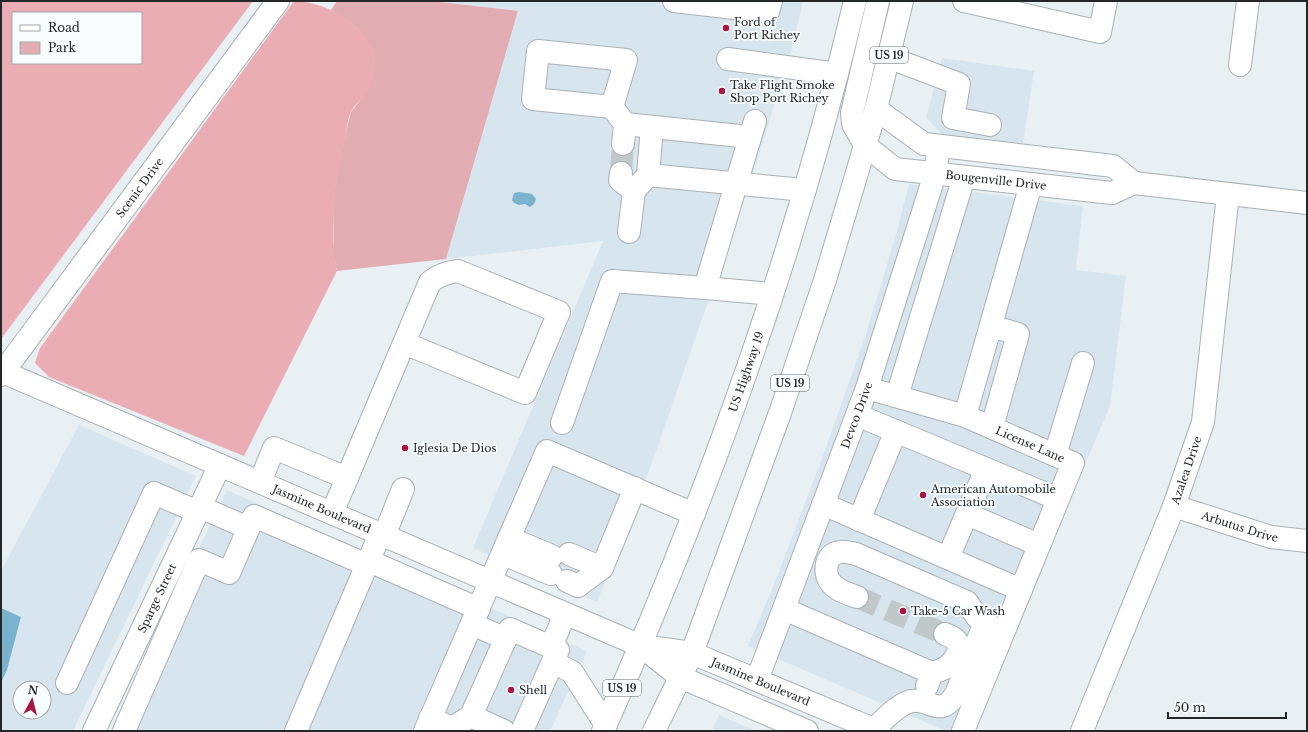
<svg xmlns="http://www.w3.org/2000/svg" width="1308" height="732" font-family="'Libre Baskerville',serif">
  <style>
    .built { fill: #d7e6ee; fill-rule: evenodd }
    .green { fill: #e2adb2 }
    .forest { fill: #eaadb3; fill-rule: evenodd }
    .water { fill: #79b3ce }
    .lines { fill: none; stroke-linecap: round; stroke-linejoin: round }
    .minor-tunnel { stroke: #c1c8ca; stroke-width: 22; stroke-dasharray: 22 11; stroke-linecap: butt }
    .minor-casing { stroke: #a9b0b4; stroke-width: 24 }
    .highway-casing { stroke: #a9b0b4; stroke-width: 24 }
    .minor { stroke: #fff; stroke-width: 22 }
    .highway { stroke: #fff; stroke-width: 22 }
    .poi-dot { fill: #a91341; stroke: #f8fdff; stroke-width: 1.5 }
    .labels { text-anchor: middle; stroke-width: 3.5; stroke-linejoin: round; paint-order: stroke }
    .shield { fill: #f8fdff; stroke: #646768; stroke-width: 1 }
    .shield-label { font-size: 10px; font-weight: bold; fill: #242728 }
    .poi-label { font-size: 11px; fill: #242728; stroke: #f8fdff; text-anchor: start }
    .street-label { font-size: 11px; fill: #242728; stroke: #f8fdff }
  </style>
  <rect width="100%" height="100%" fill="#e8f0f3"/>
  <g class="built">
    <polygon points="431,1 803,1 793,44 758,158 653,460 597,602 473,548 603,241 446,259 518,12"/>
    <polygon points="942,58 1034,71 1023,144 942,135 926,117"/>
    <polygon points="909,184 1083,206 1076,270 1126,276 1110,406 971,731 946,731 748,646 775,582 824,453 865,337 896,235"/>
    <path d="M 79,425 L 196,476 L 73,731 L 1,731 L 1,683 L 7,670 L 21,617 L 1,608 L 1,571 ZM 20,688 L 44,688 L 44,712 L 20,712 Z"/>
    <polygon points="227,490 587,651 550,731 110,731"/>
    <polygon points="719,715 755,731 712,731"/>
  </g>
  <polygon class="green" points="337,1 431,1 518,11 446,259 337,271 334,255 333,204 338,167 351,112 368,90 358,28 331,10"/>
  <g class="forest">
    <path d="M 1,1 L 253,1 L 1,339 ZM 13,13 L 141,13 L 141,63 L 13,63 Z"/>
    <path d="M 294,1 C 325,1 377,28 375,64 C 374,70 371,86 368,91 C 364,99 354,104 351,112 C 347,120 347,131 345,139 C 334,183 329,227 337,271 L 244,456 L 49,377 L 35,363 L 40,348 Z"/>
  </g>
  <g class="water">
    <polygon points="519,192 532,194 536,199 534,204 530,207 525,204 519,205 514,203 512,200 514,193"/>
    <polygon points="1,608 21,617 7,670 1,683"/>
  </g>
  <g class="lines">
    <g class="minor-tunnel">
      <polyline points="621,173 623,144"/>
      <polyline points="857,597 945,634"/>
    </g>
    <g class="minor-casing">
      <g id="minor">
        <polyline points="674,1 768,12 771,1"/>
        <polyline points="964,1 1100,32 1106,1"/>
        <polygon points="538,51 626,60 612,107 533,99"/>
        <polyline points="888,57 959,84 953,118 990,125"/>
        <polyline points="728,59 837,74"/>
        <polyline points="1240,65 1248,1"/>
        <polyline points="612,107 625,124 750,137"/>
        <polyline points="652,127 648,175 804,190"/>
        <polyline points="623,144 625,124"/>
        <path id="s1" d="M 865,145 L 895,169 L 1112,193 L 1134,183 L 1113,166 L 924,144 L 876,109"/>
        <polyline points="621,173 620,180 634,191 648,175"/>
        <polyline points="1134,183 1307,203"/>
        <polyline points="629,232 634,191"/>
        <polyline points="705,288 772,294"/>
        <polyline points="991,326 1018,334 992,427"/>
        <path id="s2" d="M 3,372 L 641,646 L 680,677 L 807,731"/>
        <path id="s3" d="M 1,375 L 278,1"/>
        <path id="s4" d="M 867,388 L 965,416 L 1073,463 L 963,731"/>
        <polyline points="897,396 964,177"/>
        <polyline points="857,415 1058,499"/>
        <polyline points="965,416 1031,184"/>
        <polyline points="562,423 612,281 705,288 755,121"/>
        <polyline points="1055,455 1083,363"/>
        <path d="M 260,482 L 274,448 L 347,478 L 404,343 L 525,393 L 559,312 L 458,271 C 447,272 439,275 430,282 L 404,343"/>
        <polyline points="823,504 1021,590"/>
        <path id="s5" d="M 1174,506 L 1271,537 L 1307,541"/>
        <polyline points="200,507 248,528"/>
        <polyline points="332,513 347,478"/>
        <polyline points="967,514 1039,545"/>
        <polyline points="859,520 896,431"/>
        <polyline points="384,536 403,489"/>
        <polyline points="509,538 552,556"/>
        <polyline points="503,554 551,574"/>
        <polyline points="569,554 602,568"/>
        <polyline points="948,558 986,469"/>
        <polyline points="369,561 479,609"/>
        <polyline points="567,581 578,586 602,568 635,488"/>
        <path d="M 857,597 C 849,594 838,591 832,584 C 823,575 824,554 840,552 C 845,551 851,553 856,554 L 967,602 L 977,617"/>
        <polyline points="784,609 932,673"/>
        <polyline points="472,624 506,639"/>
        <path id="s6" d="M 642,646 L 692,653 L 878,731"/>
        <polyline points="551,647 565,614"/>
        <polyline points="553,662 572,672 606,725"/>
        <path id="s7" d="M 757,680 L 867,388 L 935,174 L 939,146"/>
        <polyline points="67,683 154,493 198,512"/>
        <path d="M 927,686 L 932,673 C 936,672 941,670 945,668 C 952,664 961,653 958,644 C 956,638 950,636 945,634"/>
        <polyline points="430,718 452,728 471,716"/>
        <path id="s8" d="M 94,731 L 220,465"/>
        <polyline points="124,731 199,560 229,573 254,516 367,565"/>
        <polyline points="296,731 380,534"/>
        <polyline points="425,731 547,451 694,514"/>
        <polyline points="504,731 471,716 510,629 558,650 522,731"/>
        <path d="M 874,731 C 881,721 899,704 911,701 C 930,698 940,719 956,694 L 986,620"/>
        <path id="s9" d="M 1082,731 L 1174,506 L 1203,422 L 1228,194"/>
      </g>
    </g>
    <g class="highway-casing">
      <g id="highway">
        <polyline points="865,145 853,124 852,113 878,1"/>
        <path id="s10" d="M 603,731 C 708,496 796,252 855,1"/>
        <polyline points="654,731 692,653 780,413 825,280 876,109 902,1"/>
      </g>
    </g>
    <use href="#minor" class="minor"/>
    <use href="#highway" class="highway"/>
  </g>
  <g class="poi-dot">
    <circle cx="726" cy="28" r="4"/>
    <circle cx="722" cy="91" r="4"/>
    <circle cx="405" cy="448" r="4"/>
    <circle cx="923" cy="495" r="4"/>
    <circle cx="903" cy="611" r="4"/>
    <circle cx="511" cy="690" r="4"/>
  </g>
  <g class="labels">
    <g class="shield">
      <rect x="870" y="47" width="38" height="16" rx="3"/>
      <rect x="771" y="375" width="38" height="16" rx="3"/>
      <rect x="603" y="680" width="38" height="16" rx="3"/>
    </g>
    <g class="shield-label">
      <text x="889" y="59">US 19</text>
      <text x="790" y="387">US 19</text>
      <text x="622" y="692">US 19</text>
    </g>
    <g class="poi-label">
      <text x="734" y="26">Ford of<tspan x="734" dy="13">Port Richey</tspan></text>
      <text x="730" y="89">Take Flight Smoke<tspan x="730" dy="13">Shop Port Richey</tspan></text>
      <text x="413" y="452">Iglesia De Dios</text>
      <text x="931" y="493">American Automobile<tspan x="931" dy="13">Association</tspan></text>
      <text x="911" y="615">Take-5 Car Wash</text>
      <text x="519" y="694">Shell</text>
    </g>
    <g class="street-label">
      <text dy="4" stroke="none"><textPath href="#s1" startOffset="140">Bougenville Drive</textPath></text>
      <text dy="4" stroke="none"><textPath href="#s3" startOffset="233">Scenic Drive</textPath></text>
      <text dy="4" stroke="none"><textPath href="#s10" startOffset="387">US Highway 19</textPath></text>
      <text dy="4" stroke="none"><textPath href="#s7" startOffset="283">Devco Drive</textPath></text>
      <text dy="4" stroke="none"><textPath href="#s4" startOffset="173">License Lane</textPath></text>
      <text dy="4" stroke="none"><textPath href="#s9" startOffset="281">Azalea Drive</textPath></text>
      <text dy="4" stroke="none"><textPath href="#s2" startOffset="347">Jasmine Boulevard</textPath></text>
      <text dy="4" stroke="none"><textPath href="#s5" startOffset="69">Arbutus Drive</textPath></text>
      <text dy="4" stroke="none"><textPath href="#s8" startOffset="147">Sparge Street</textPath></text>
      <text dy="4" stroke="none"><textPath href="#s6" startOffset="125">Jasmine Boulevard</textPath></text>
    </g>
  </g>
  <rect width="1308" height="732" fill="none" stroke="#242728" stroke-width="4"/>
  <rect x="12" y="12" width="130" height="52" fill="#f8fdff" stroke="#a3a7a9"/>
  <rect x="20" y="25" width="20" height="6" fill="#ffffff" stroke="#a3a7a9"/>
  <text x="48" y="32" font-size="12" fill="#242728">Road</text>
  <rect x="20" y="42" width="20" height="12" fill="#e2adb2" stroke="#a3a7a9"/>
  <text x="48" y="52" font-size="12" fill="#242728">Park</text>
  <g transform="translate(32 700) rotate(7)"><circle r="19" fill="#f8fdff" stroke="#a3a7a9"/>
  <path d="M0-3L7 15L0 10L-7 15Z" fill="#a91341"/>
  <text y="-6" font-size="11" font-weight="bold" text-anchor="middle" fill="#242728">N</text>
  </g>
  <path d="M1168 712v6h118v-6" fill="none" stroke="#242728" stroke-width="2"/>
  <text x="1174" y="712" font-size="12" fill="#242728" stroke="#f8fdff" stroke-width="3" paint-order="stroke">50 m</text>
</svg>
